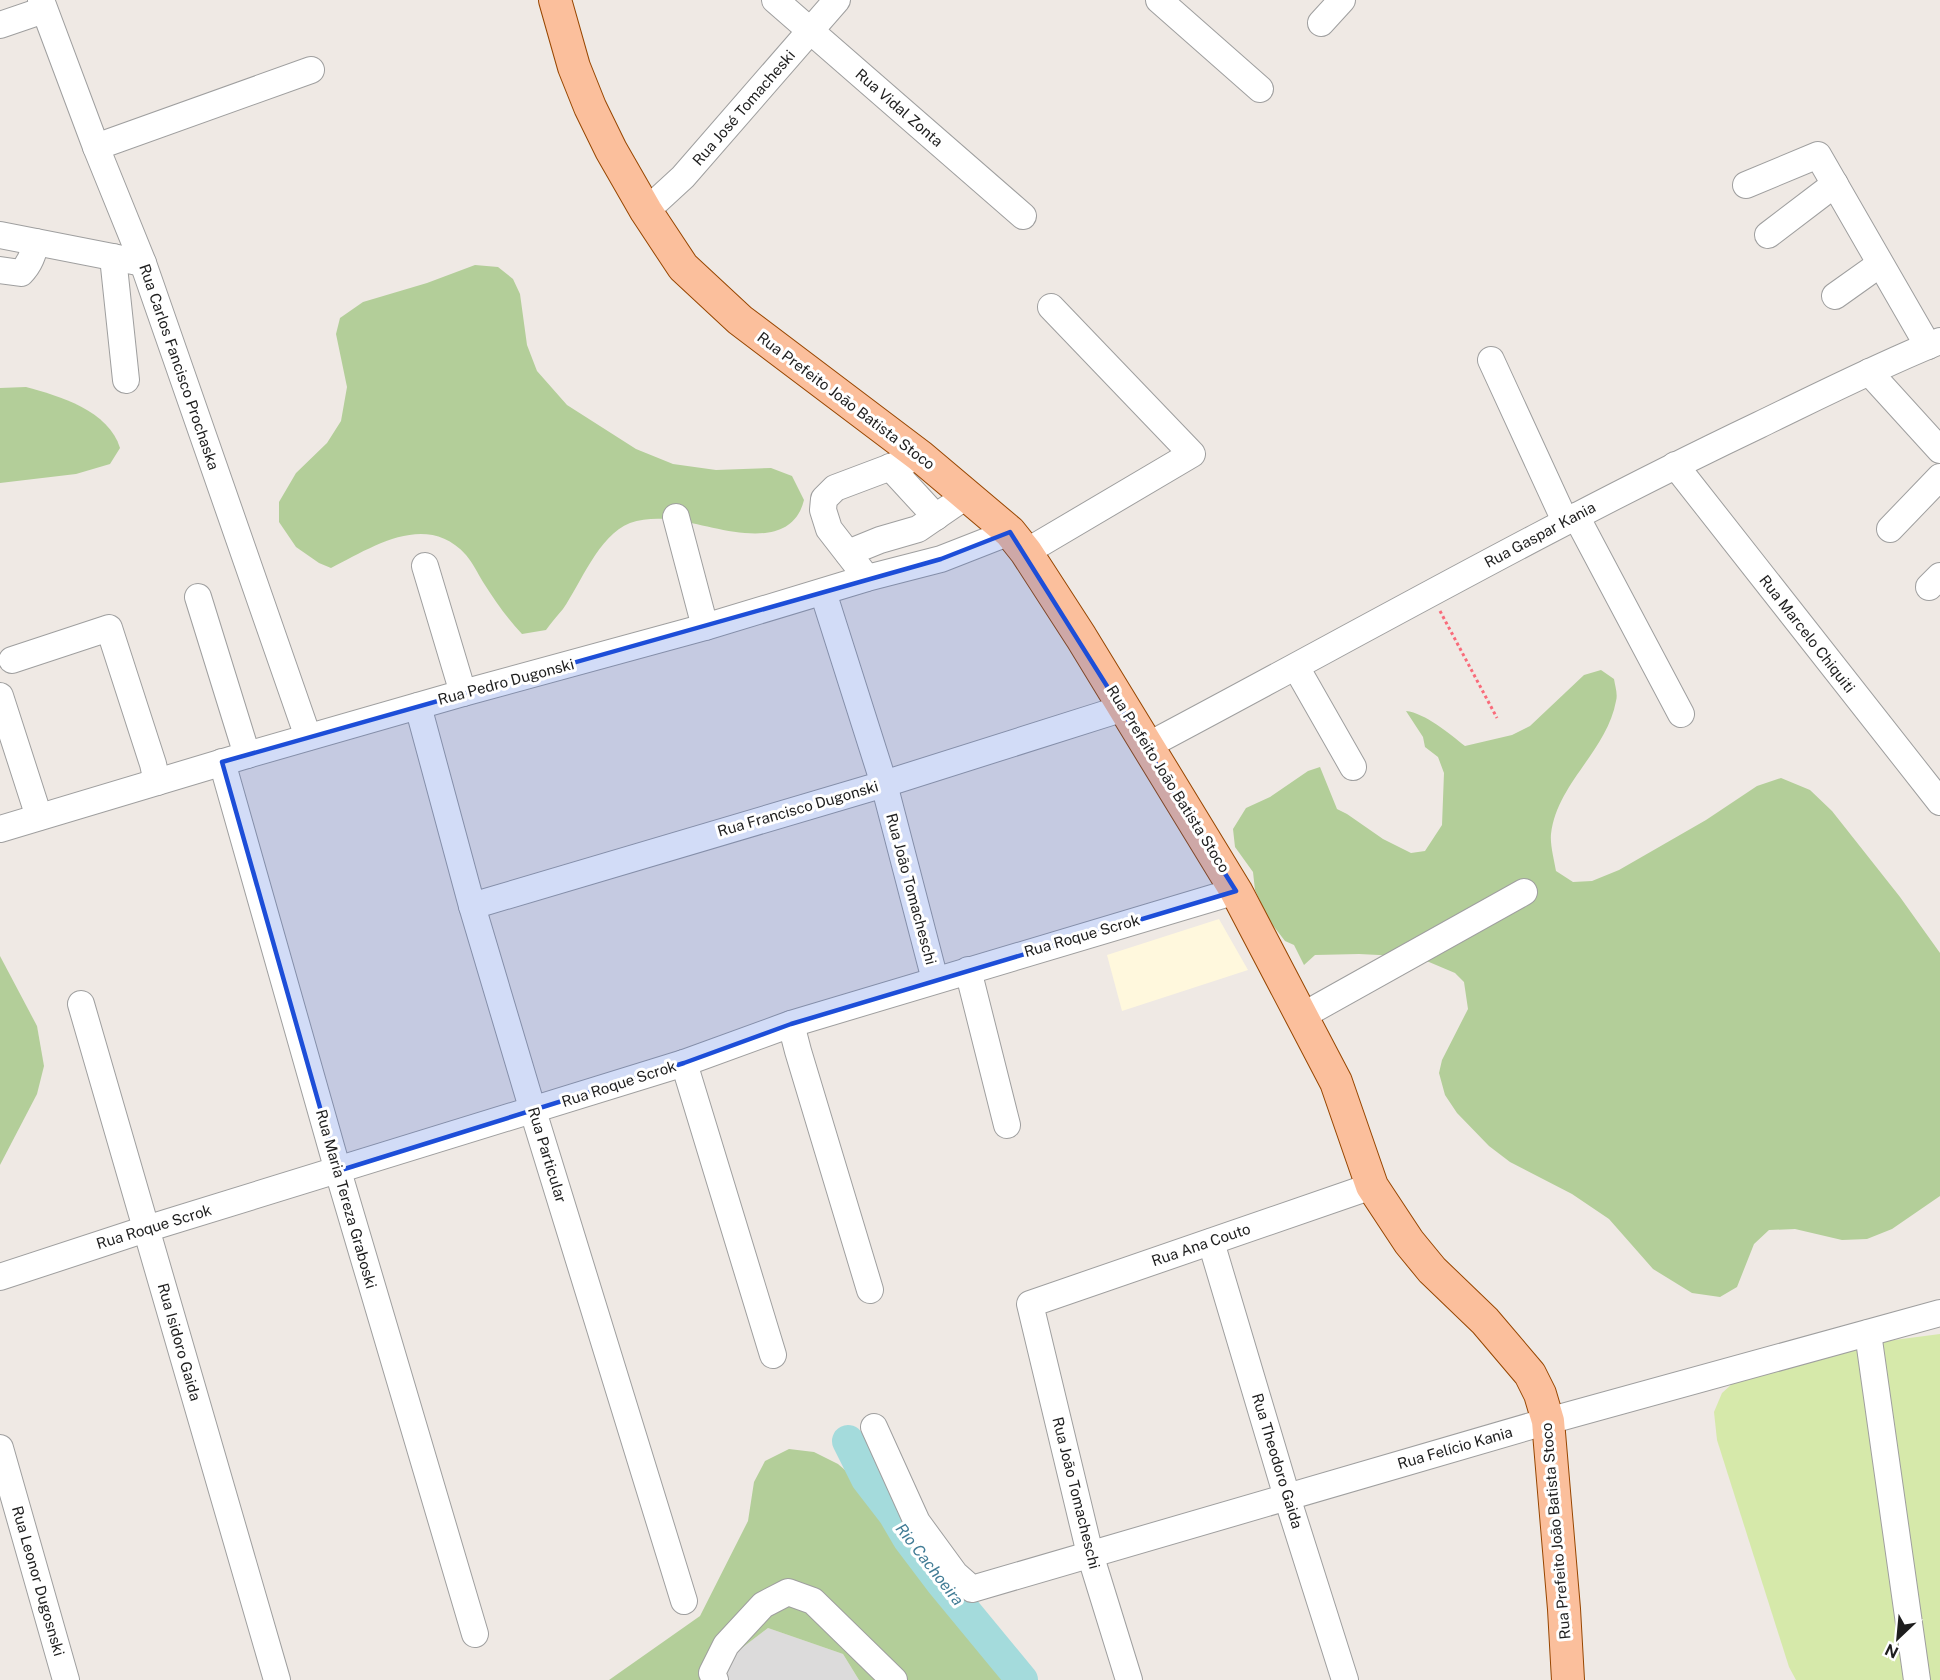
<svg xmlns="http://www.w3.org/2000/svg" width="1940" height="1680" font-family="'Public Sans',sans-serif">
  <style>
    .residential { fill: #dcdbdb }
    .education { fill: #fff8dd }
    .grass { fill: #d6e9aa }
    .forest { fill: #b3ce99 }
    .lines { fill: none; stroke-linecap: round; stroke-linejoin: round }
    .river { stroke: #a4dbdc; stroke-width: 32 }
    .minor-casing { stroke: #9f9f9f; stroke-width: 28 }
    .major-casing { stroke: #974601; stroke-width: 34 }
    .path { stroke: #f96b7a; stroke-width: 3; stroke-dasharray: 3 3; stroke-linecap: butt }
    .minor { stroke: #fff; stroke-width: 26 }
    .major { stroke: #fbbf9c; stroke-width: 32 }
    .marked { fill: #1d4ed8; fill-opacity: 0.2; stroke: #1d4ed8; stroke-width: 4.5; stroke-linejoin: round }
    .labels { text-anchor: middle; stroke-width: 6; stroke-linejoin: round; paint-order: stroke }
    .street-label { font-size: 15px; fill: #1e1e1e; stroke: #fff }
    .water-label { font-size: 16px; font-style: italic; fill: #427d96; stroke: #fff }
  </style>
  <rect width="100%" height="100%" fill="#efe9e4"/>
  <polygon class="residential" points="768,1628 843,1654 859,1680 700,1680"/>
  <polygon class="education" points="1219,919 1248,970 1122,1011 1107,955"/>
  <polygon class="grass" points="1940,1334 1940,1680 1796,1680 1789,1667 1717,1440 1714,1412 1722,1393 1732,1384 1759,1374 1871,1343"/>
  <g class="forest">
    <path d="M 475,265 L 498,267 L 513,279 L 520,294 L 527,345 L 537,371 L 567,405 L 636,449 L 673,464 L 716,470 L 771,468 L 792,476 L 804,500 C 790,557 713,525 675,520 C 661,518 644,518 630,523 C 598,536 581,583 563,609 C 557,616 551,623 546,630 L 522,634 C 507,618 495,601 483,582 C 478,574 473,563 466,555 C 426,511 373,547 331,568 L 319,563 L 296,547 L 279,522 L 279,502 L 296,473 L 327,443 L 341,421 L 347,387 L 336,334 L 340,318 L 363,302 L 427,283 Z"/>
    <path d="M 26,387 C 60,396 109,411 120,448 L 110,464 L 76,474 L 0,483 L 0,388 Z"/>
    <path d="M 1601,670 L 1614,679 C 1615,686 1618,694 1616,701 C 1607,751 1557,783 1551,834 C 1550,845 1554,859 1556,871 L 1573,882 L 1592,881 L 1619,870 L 1706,820 L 1757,786 L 1781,778 L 1810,790 L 1832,811 L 1900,897 L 1940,953 L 1940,1196 L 1892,1229 L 1867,1239 L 1842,1240 L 1795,1229 L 1769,1230 L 1754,1244 L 1737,1287 L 1720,1297 L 1692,1293 L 1653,1269 L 1609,1219 L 1572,1194 L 1510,1162 L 1489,1146 L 1457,1113 L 1445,1095 L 1439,1073 L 1442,1060 L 1468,1009 L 1464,982 L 1455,973 L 1429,962 L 1399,956 L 1359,954 L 1315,955 L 1304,965 L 1294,945 L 1285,941 L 1268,919 L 1255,890 L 1253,872 L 1235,847 L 1233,829 L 1246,808 L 1270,797 L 1308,771 L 1320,767 L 1337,809 L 1347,814 L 1383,839 L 1411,853 L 1425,851 L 1442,825 L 1444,773 L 1438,757 L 1425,747 L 1423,737 L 1406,711 C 1425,713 1450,734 1465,746 L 1512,735 L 1530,726 L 1584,675 Z"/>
    <polygon points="0,956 37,1026 44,1066 37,1094 0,1165"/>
    <polygon points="789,1449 814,1452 838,1464 853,1477 884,1513 1012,1680 859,1680 843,1654 768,1628 700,1680 609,1680 700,1616 748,1521 754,1482 765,1461"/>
  </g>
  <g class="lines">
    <polyline class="river" points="848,1441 867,1479 894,1514 908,1538 942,1583 1022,1680"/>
    <g class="minor-casing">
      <g id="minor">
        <polyline points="41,0 96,147 143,263 308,737"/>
        <polyline points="775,0 1023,216"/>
        <polyline points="1159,0 1260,89"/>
        <polyline points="1321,23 1342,0"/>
        <polyline points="0,25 44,10"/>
        <polyline points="96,147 311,70"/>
        <polyline points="1746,185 1818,155 1928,346"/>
        <polyline points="646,211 683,177 837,0"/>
        <polyline points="0,235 143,263"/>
        <polyline points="1768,235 1835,184"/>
        <polyline points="113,257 126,380"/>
        <path d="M 0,270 L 21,273 C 30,264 33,254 36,242"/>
        <polyline points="1835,296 1880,264"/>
        <polyline points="1491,360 1565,521"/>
        <polyline points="1869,372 1940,450"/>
        <polyline points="1675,465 1940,802"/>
        <polyline points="890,467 936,517"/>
        <polyline points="1576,516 1681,714"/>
        <polyline points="676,517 705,627"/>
        <polyline points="1890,529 1940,477"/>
        <polyline points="1026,552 1192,454 1051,307"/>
        <polyline points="848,553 880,540 918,529 966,496"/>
        <polyline points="425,566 463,693"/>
        <polyline points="867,578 829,529 823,510 824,499 835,488 920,456"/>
        <polyline points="1929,587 1940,576"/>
        <polyline points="823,592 884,784 935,980"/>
        <polyline points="198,597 247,755"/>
        <polyline points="12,660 109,628 153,764 157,782"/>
        <polyline points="1296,667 1353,767"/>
        <polyline points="0,696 39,817"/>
        <polyline points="418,706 472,906 533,1111 684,1601"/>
        <path d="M 1147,746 C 1351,638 1551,524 1759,425 C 1819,396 1878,366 1940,341"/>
        <polyline points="222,762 338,1171 475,1634"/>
        <polyline points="0,829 247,755 463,693 705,627 867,578 941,559 1010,532"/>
        <polyline points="472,906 884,784 1124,708"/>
        <polyline points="968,970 1007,1125"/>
        <polyline points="81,1004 277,1680"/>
        <polyline points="1302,1016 1524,892"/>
        <polyline points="791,1024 798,1051 870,1290"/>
        <polyline points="684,1063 773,1355"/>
        <polyline points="1211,1242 1287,1497 1345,1680"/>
        <polyline points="0,1277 146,1229 684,1063 791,1024 1236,891"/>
        <polyline points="1868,1333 1917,1680"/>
        <polyline points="874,1427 917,1522 955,1574 972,1589 1548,1421 1940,1313"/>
        <polyline points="0,1448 66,1680"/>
        <polyline points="715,1680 712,1673 726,1645 763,1605 788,1592 813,1601 894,1680"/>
        <polyline points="1129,1680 1090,1554 1030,1304 1372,1186"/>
      </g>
    </g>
    <g class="major-casing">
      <polyline id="major" points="555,0 574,67 590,107 611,150 646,211 683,267 740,320 920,456 1010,532 1026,552 1081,637 1236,891 1336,1082 1372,1186 1409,1242 1432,1270 1485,1321 1530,1374 1540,1394 1548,1421 1564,1609 1568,1680"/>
    </g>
    <polyline class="path" points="1440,611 1497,718"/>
    <use href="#minor" class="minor"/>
    <use href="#major" class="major"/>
  </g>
  <path class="marked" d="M 1010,532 L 1236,891 L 791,1024 L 684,1063 L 338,1171 L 222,762 L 941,559 Z"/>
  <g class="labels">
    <g class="street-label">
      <text transform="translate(744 108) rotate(-49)" y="5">Rua José Tomacheski</text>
      <text transform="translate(899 108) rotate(41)" y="5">Rua Vidal Zonta</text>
      <text transform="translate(179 367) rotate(71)" y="5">Rua Carlos Fancisco Prochaska</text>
      <text transform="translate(846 401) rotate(37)" y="5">Rua Prefeito João Batista Stoco</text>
      <text transform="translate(1540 535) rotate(-28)" y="5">Rua Gaspar Kania</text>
      <text transform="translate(1807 634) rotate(52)" y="5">Rua Marcelo Chiquiti</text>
      <text transform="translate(506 682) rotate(-15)" y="5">Rua Pedro Dugonski</text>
      <text transform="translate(1168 779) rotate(58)" y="5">Rua Prefeito João Batista Stoco</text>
      <text transform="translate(798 809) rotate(-16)" y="5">Rua Francisco Dugonski</text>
      <text transform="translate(911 889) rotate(75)" y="5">Rua João Tomacheschi</text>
      <text transform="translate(1082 936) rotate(-16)" y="5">Rua Roque Scrok</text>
      <text transform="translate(619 1084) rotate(-18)" y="5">Rua Roque Scrok</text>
      <text transform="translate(547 1155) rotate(73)" y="5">Rua Particular</text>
      <text transform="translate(346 1199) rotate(74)" y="5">Rua Maria Tereza Graboski</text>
      <text transform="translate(154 1227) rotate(-17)" y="5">Rua Roque Scrok</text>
      <text transform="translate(1201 1245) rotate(-19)" y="5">Rua Ana Couto</text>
      <text transform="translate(179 1342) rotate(74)" y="5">Rua Isidoro Gaida</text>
      <text transform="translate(1455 1448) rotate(-16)" y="5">Rua Felício Kania</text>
      <text transform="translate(1277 1461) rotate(73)" y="5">Rua Theodoro Gaida</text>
      <text transform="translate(1076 1493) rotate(76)" y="5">Rua João Tomacheschi</text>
      <text transform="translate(1556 1531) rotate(-95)" y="5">Rua Prefeito João Batista Stoco</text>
      <text transform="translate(38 1581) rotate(74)" y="5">Rua Leonor Dugosnski</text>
    </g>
    <g class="water-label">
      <text transform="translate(930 1564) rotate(52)" y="6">Rio Cachoeira</text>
    </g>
  </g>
  <g transform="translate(1898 1638) rotate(206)" stroke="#ffffff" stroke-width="4.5" paint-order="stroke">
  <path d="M0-4.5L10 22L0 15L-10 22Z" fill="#1e1e1e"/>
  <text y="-9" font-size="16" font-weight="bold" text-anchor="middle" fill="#1e1e1e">N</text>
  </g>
</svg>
